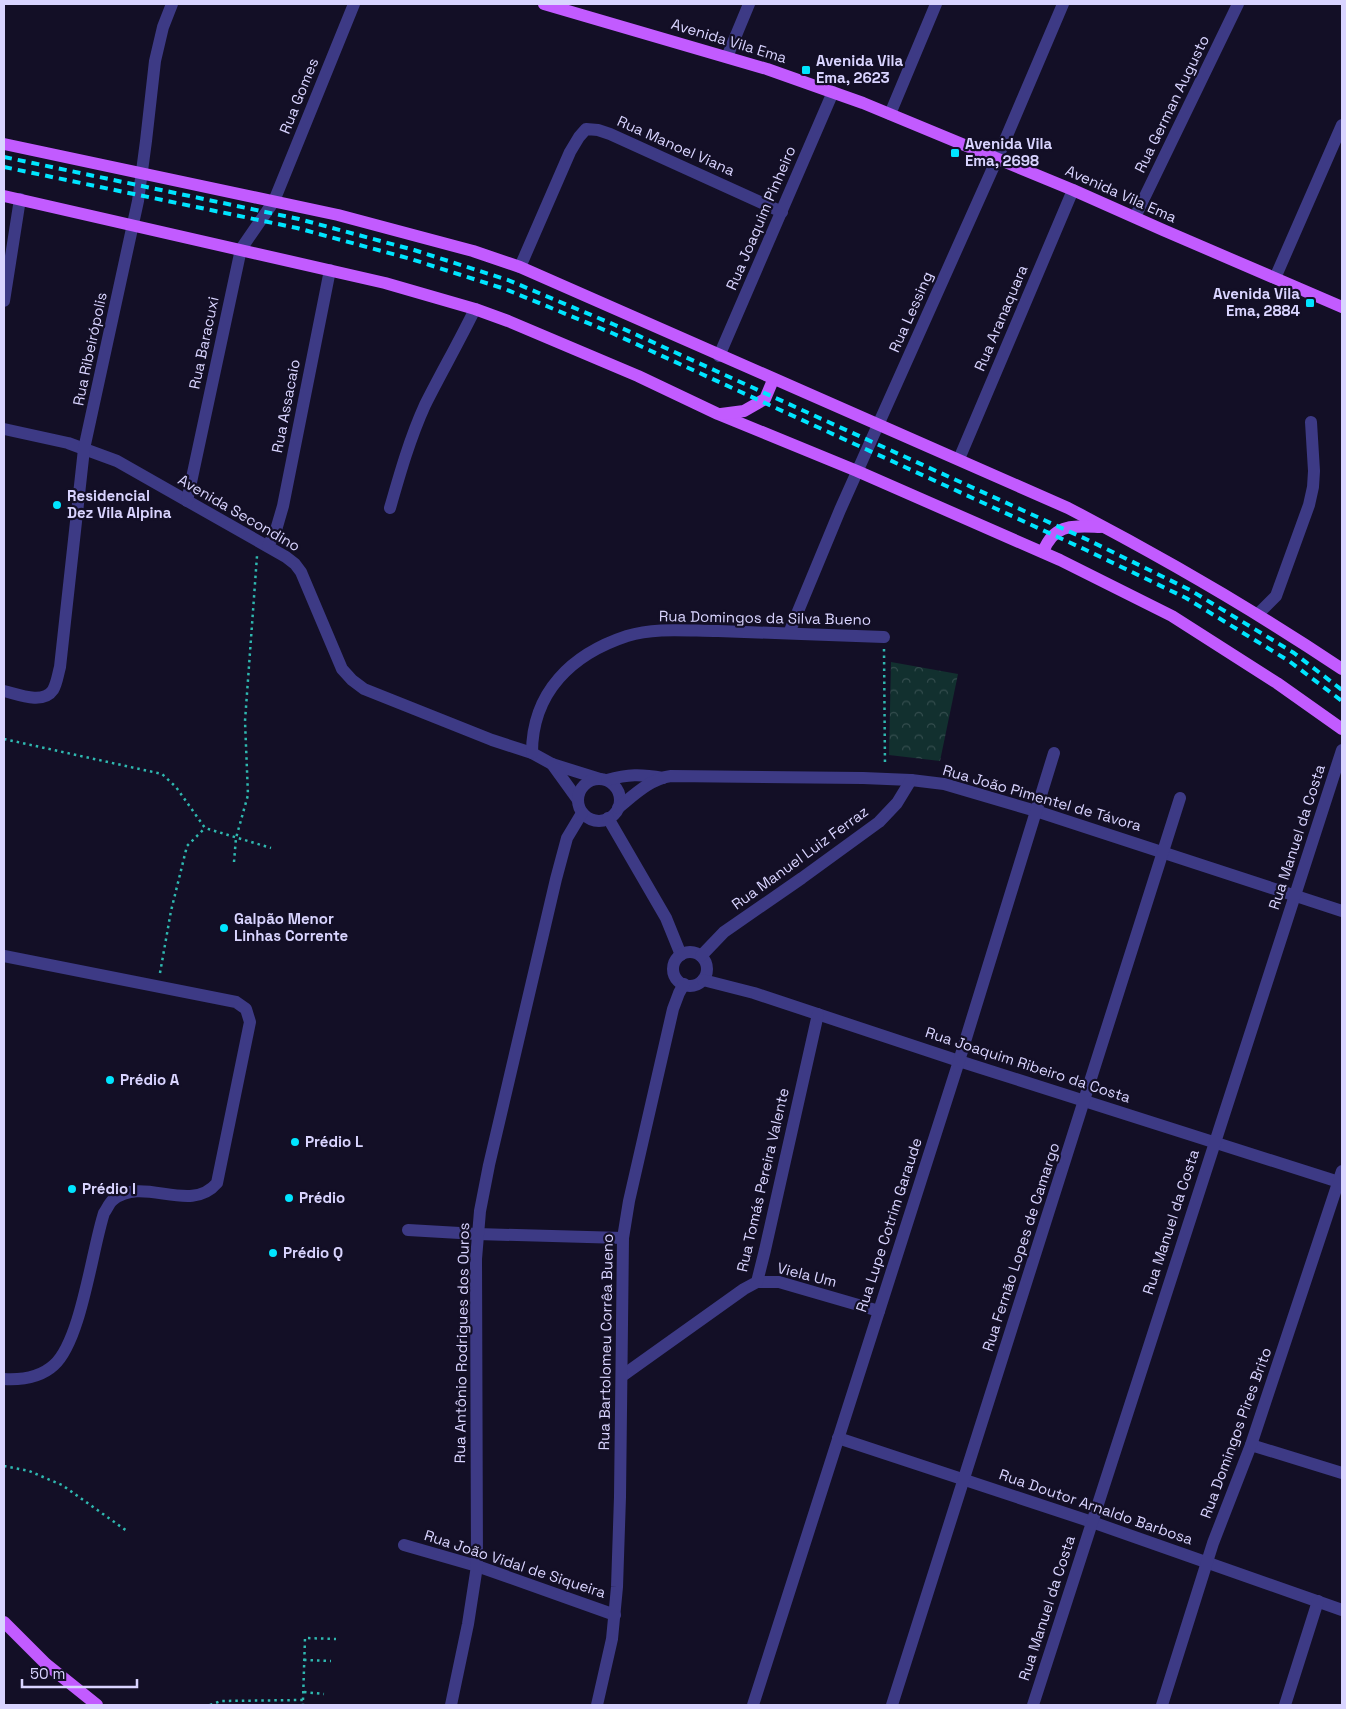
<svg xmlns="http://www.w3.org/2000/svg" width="1346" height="1709" font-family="'Space Grotesk',sans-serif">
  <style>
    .forest { fill: url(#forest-crowns) }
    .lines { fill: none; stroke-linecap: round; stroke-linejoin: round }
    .path { stroke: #2fb8b0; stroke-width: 2.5; stroke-dasharray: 2.5 4; stroke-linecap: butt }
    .minor { stroke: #3d3a85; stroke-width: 12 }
    .major { stroke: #c25bff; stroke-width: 12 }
    .rail { stroke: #00e5ff; stroke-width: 4; stroke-dasharray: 8 6; stroke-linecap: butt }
    .poi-dot { fill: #00e5ff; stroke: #130f26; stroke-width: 2 }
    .labels { text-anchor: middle; stroke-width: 4.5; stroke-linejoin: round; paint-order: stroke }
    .street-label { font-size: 15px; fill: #d9d4ff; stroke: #130f26 }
    .poi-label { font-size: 15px; font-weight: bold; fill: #d9d4ff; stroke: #130f26; text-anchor: start }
  </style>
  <defs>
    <pattern id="forest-crowns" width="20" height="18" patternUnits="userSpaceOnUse" patternTransform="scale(1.25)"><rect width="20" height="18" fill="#12302f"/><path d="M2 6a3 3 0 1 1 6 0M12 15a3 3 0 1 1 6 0" fill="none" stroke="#344d4e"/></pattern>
  </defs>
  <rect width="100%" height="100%" fill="#130f26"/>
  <polygon class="forest" points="891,662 958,674 940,761 889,755"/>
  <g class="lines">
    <g class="path">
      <polyline points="884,649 885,766"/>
      <polyline points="4,739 162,774 176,787 205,828 271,848"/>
      <polyline points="234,862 236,838 248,795 245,721 257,556"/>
      <polyline points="160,973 171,911 187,846 205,828"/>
      <polyline points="4,1466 29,1471 62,1485 127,1531"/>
      <polyline points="304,1660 331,1661"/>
      <polyline points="304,1692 324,1694"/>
      <polyline points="303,1700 305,1638 336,1639"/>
      <polyline points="210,1705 221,1701 303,1700 303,1705"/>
    </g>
    <g class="minor">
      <polyline points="727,57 749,4"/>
      <polyline points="890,114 936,4"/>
      <polyline points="1135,217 1238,4"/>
      <polyline points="520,267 570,152 579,137 586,129 598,130 610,134 782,212"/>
      <polyline points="1275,278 1342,125"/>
      <polyline points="4,301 20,199"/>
      <polyline points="719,356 833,92"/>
      <polyline points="4,429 68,443 117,461 286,557 295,564 301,572 342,669 352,680 364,689 492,740 532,753 552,764 600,779"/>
      <polyline points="959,459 1073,190"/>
      <polyline points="187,501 241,249 274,201 354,4"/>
      <path d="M 390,508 C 400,473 410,438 425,405 C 441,373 459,342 475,309"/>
      <polyline points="268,546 276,530 283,506 330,270"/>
      <polyline points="1258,614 1276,596 1309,505 1313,487 1314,471 1311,422"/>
      <polyline points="789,633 840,510 997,159 1063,4"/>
      <path d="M 4,691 C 17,694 43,705 53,690 C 57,683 58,674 60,667 L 84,449 L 138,201 L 146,141 L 155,61 L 163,27 L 172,4"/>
      <path d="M 532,753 C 532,692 572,654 627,636 C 656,627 688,631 718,631 C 773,633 829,635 884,637"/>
      <polyline points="552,764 578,800"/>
      <circle cx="599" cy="800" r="21"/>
      <path d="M 607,780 C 628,774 641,774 663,778"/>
      <path d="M 618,808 C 634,795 650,779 671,776 L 863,778 L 911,780 L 944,784 L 1036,811 L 1342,911"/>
      <polyline points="608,818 666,918 681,955"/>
      <circle cx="690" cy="969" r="17"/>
      <path d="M 4,956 L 236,1002 L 246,1009 L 250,1022 L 217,1183 C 190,1215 143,1175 113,1200 C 109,1203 107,1209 104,1213 C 92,1250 81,1341 54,1365 C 40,1378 22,1380 4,1379"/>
      <polyline points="701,956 724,932 802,878 879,822 897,803 911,780"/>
      <polyline points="703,980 754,993 959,1061 1342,1183"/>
      <polyline points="408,1230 477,1234 623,1238"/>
      <polyline points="757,1282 779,1282 879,1311"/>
      <polyline points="622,1376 744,1289 757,1282 765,1250 818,1014"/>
      <polyline points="838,1438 1092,1522 1342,1610"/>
      <polyline points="1251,1445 1342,1473"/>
      <polyline points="404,1545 477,1566 615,1615"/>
      <polyline points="451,1705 468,1624 477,1566 476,1259 480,1211 489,1165 556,879 567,838 582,813"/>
      <polyline points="597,1705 612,1639 617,1587 620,1497 623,1238 629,1201 673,1009 679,993 684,984"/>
      <polyline points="753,1705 959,1061 1054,753"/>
      <polyline points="892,1705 1180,798"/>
      <polyline points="1033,1705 1342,750"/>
      <polyline points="1162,1705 1213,1543 1251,1445 1342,1171"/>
      <polyline points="1285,1705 1318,1601"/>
    </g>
    <g class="major">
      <polyline points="544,4 767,69 863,103 1073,190 1163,230 1342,307"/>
      <path d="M 4,144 L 338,215 L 473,251 L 520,267 L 1068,508 C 1162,557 1254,610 1342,669"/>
      <polyline points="4,196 385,283 475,309 508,321 638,376 718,414 857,471 1060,560 1172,616 1277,683 1342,729"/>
      <polyline points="721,414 744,411 765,399 773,380"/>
      <path d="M 1043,552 C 1054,523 1073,526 1100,527"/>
      <polyline points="4,1622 46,1664 97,1705"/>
    </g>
    <g class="rail">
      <polyline points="4,157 299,219 414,250 508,280 615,325 1088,540 1190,590 1294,653 1342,690"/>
      <polyline points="4,167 297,228 411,259 505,289 612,333 1084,549 1186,598 1289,661 1342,701"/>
    </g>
  </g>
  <g class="poi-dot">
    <rect x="801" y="65" width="10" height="10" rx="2.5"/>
    <rect x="950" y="148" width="10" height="10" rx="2.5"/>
    <rect x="1305" y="298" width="10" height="10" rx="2.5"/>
    <circle cx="57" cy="505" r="5"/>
    <circle cx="224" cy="928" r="5"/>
    <circle cx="110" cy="1080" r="5"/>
    <circle cx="295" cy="1142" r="5"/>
    <circle cx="72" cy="1189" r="5"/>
    <circle cx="289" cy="1198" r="5"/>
    <circle cx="273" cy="1253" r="5"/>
  </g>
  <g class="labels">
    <g class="street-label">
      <text transform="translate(729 41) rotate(17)" y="5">Avenida Vila Ema</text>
      <text transform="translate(299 96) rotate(-68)" y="5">Rua Gomes</text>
      <text transform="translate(1172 104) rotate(-64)" y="5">Rua German Augusto</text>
      <text transform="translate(676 146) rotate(24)" y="5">Rua Manoel Viana</text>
      <text transform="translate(1121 194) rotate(24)" y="5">Avenida Vila Ema</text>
      <text transform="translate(761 218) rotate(-67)" y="5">Rua Joaquim Pinheiro</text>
      <text transform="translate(911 312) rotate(-66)" y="5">Rua Lessing</text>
      <text transform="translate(1001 318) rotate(-67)" y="5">Rua Aranaquara</text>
      <text transform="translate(204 343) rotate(-78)" y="5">Rua Baracuxi</text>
      <text transform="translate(90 349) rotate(-78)" y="5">Rua Ribeirópolis</text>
      <text transform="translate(286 406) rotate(-79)" y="5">Rua Assacaio</text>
      <text transform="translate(239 513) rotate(30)" y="5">Avenida Secondino</text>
      <text transform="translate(765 618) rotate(1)" y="5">Rua Domingos da Silva Bueno</text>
      <text transform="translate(1042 798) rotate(16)" y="5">Rua João Pimentel de Távora</text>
      <text transform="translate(1297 837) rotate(-72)" y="5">Rua Manuel da Costa</text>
      <text transform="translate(800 858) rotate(-36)" y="5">Rua Manuel Luiz Ferraz</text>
      <text transform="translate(1028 1065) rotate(18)" y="5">Rua Joaquim Ribeiro da Costa</text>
      <text transform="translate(763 1180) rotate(-77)" y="5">Rua Tomás Pereira Valente</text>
      <text transform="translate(1171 1222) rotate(-72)" y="5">Rua Manuel da Costa</text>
      <text transform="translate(889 1225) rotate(-72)" y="5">Rua Lupe Cotrim Garaude</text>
      <text transform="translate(1021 1247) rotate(-72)" y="5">Rua Fernão Lopes de Camargo</text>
      <text transform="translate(807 1275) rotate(14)" y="5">Viela Um</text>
      <text transform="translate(606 1342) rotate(-89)" y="5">Rua Bartolomeu Corrêa Bueno</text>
      <text transform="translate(462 1343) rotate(-89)" y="5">Rua Antônio Rodrigues dos Ouros</text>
      <text transform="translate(1236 1433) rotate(-70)" y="5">Rua Domingos Pires Brito</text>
      <text transform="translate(1096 1507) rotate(19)" y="5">Rua Doutor Arnaldo Barbosa</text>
      <text transform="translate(515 1564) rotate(18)" y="5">Rua João Vidal de Siqueira</text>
      <text transform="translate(1047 1608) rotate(-72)" y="5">Rua Manuel da Costa</text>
    </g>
    <g class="poi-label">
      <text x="816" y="66">Avenida Vila<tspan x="816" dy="17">Ema, 2623</tspan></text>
      <text x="965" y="149">Avenida Vila<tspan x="965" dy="17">Ema, 2698</tspan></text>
      <text x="1300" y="299" text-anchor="end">Avenida Vila<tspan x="1300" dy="17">Ema, 2884</tspan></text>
      <text x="67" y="501">Residencial<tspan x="67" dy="17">Dez Vila Alpina</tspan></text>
      <text x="234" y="924">Galpão Menor<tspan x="234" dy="17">Linhas Corrente</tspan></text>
      <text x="120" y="1085">Prédio A</text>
      <text x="305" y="1147">Prédio L</text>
      <text x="82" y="1194">Prédio I</text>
      <text x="299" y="1203">Prédio</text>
      <text x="283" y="1258">Prédio Q</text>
    </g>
  </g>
  <rect width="1346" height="1709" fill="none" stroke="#d9d4ff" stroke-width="10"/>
  <path d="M22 1679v8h115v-8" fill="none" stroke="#d9d4ff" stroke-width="2.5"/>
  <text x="30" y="1679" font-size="15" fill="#d9d4ff" stroke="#130f26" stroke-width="4" paint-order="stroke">50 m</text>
</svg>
